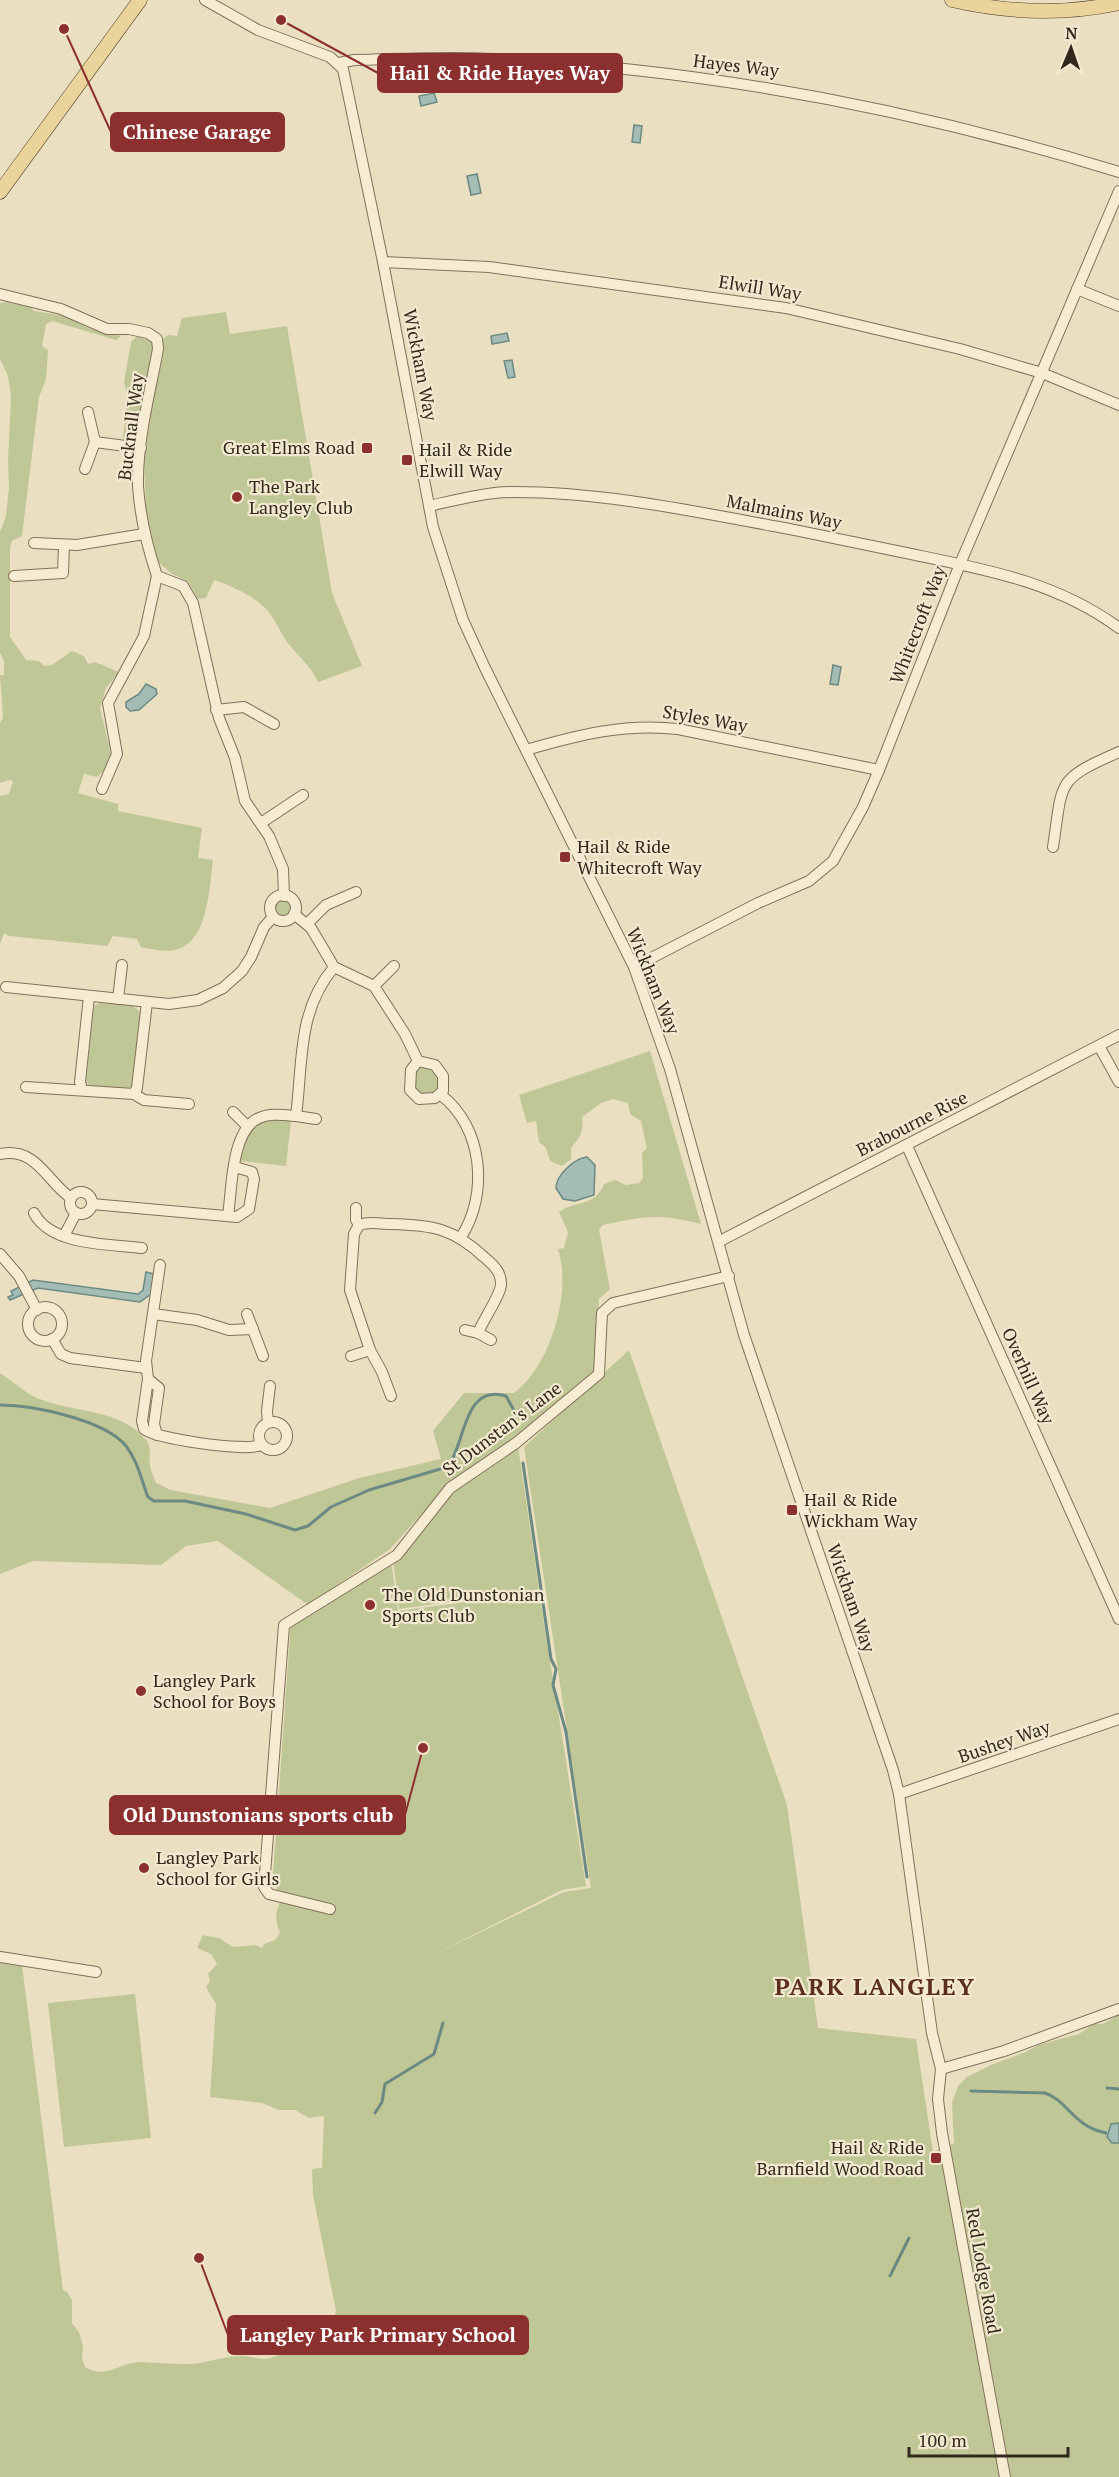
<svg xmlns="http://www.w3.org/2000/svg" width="1119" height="2477" font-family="'PT Serif',serif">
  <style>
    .green { fill: #c0c796 }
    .water { fill: #a3bdb6; stroke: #6b8a83; stroke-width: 1.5 }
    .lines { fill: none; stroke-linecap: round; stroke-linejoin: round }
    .stream { stroke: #6b8a83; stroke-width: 3 }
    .minor-casing { stroke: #82705a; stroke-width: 12 }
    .major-casing { stroke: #503f2e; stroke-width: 15 }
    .minor { stroke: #f6ecd4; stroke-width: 10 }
    .major { stroke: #ebd49b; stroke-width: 14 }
    .poi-dot { fill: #8c302f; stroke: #f2e9d0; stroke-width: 2 }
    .labels { text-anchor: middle; stroke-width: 4.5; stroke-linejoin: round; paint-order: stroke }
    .street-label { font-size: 18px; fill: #33281d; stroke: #f2e9d0 }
    .poi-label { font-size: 18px; fill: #33281d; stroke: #f2e9d0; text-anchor: start }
    .district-label { font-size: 24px; font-weight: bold; letter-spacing: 1.5px; fill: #5c2e20; stroke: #f2e9d0 }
    .leader { fill: none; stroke: #8c302f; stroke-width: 2 }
    .callout-dot { fill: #8c302f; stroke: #f2e9d0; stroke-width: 2 }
    .callout { fill: #8c302f; stroke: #8c302f; stroke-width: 2 }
    .callout-label { font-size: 20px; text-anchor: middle; font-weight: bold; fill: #fff }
  </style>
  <rect width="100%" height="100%" fill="#eadfc1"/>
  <g class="green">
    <path d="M 5,302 L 30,307 L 34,311 L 65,316 L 88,328 L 121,336 L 116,340 L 52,321 L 46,324 L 42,346 L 48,350 L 46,379 L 39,397 L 22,536 L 12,541 L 10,547 L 10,637 L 26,660 L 39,661 L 44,666 L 52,665 L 72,651 L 84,656 L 88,664 L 95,662 L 119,672 L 106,688 L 100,708 L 111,754 L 106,769 L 97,777 L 84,774 L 78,793 L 118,804 L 118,811 L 202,828 L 198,858 L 213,860 C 209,889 209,948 169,951 C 160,951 150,949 141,947 L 137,939 L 113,936 L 107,946 L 9,936 L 4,933 L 0,944 L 0,796 L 9,794 L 13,781 L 9,780 L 0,783 L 0,724 L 3,717 L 0,675 L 4,675 L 4,661 L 0,653 L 0,532 L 6,516 L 9,487 L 8,462 L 11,397 L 8,376 L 0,359 L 0,303 Z"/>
    <path d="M 226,312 L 230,334 L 287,326 L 332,593 L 362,666 L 318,682 C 311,666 298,656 287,642 C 280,632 275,619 267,610 C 254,596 232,586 214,580 L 206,598 L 198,599 L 188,582 L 171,573 L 156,560 L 146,512 L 144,459 L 154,394 L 163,356 L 163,339 L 168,335 L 177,336 L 182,318 Z"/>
    <polygon points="137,336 150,340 153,345 136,437 132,443 126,442 123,437 128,396 124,382 131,342"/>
    <circle cx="282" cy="908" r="8"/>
    <polygon points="101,1003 133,1006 140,1012 132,1086 128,1090 90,1086 86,1081 93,1010 95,1005"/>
    <path d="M 650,1051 L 701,1224 C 659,1213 644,1216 603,1225 L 599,1230 L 610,1289 L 599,1299 L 596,1373 L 512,1440 L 449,1484 L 390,1549 L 308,1605 L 218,1541 L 186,1546 L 161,1565 L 33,1561 L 0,1574 L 0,1373 C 10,1379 27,1394 37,1398 C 72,1413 120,1408 146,1440 C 153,1449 148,1456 150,1466 C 151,1471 154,1478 156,1483 L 171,1490 L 270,1508 L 359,1478 L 441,1459 L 433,1431 L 464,1393 L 514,1393 C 551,1365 572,1292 558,1249 L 564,1248 L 568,1232 L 559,1212 C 577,1200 595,1207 604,1184 L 615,1180 L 626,1185 L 639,1183 L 643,1178 L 642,1153 L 647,1148 L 641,1121 L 630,1114 L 628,1103 L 613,1099 L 601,1103 L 582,1117 C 584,1131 580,1138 571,1148 L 571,1159 L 562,1166 L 550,1161 L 546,1148 L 539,1142 L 536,1121 L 527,1123 L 519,1095 Z"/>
    <polygon points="430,1065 440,1078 437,1094 420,1095 412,1084 418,1066"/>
    <path d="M 275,1119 L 291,1121 L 286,1166 L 240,1161 C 245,1136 248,1124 275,1119 Z"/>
    <path d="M 629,1350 L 787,1805 L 818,2028 L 916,2039 L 933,2152 L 954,2143 L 952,2103 L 958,2086 L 967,2077 L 991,2065 L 1026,2052 L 1038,2045 L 1079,2034 L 1093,2024 L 1103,2024 L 1119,2015 L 1119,2477 L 0,2477 L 0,1962 L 22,1965 L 63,2290 L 67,2292 L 72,2300 L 72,2323 L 79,2332 L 83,2346 L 82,2359 L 85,2367 C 106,2380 119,2362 142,2362 C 157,2363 173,2364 188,2364 C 206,2364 225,2355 243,2356 C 252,2356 261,2361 270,2358 C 290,2354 296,2335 317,2333 L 321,2325 L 333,2320 L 336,2311 L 313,2195 L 312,2169 L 322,2168 L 324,2116 L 309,2118 L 295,2110 L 279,2110 L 262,2103 L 210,2097 L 216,2004 L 206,1987 L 210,1981 L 208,1974 L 217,1964 L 211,1954 L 197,1948 L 203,1935 L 219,1938 L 233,1947 L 256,1945 L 262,1948 L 264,1944 L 275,1940 L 280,1933 C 274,1918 275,1908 285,1895 L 277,1890 L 273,1875 L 291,1621 L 391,1561 L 398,1611 L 539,1592 L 586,1886 L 562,1890 L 435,1954 L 564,1892 L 591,1888 L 524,1447 Z"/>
    <polygon points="518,1446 539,1589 399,1609 393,1560 453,1490"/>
    <polygon points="135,1994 151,2138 64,2147 48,2003"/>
  </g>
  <g class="water">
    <polygon points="434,93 437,102 421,106 419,96"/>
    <polygon points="634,125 642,126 640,143 632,142"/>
    <polygon points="477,174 481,193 471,195 467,176"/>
    <polygon points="507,333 509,341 492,344 491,336"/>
    <polygon points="512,360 515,377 508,378 504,361"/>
    <polygon points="833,665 841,667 838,685 830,684"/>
    <polygon points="146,684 156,689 157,694 139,710 130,711 126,707 126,702 139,694"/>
    <path d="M 587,1157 L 595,1165 L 594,1195 L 575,1201 L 563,1199 L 556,1188 C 556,1175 575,1158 587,1157 Z"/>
    <polygon points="146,1272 154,1274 151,1294 140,1302 38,1288 10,1300 8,1297 13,1295 11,1291 33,1280 138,1294 143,1290"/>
    <polygon points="1119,2123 1119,2143 1112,2143 1107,2137 1111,2124"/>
  </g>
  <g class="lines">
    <g class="stream">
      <path d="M 0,1405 C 33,1405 105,1420 126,1446 C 139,1463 141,1480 148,1497 L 154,1501 L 185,1501 L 246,1514 L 295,1530 L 308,1526 L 331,1507 L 369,1490 L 447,1467 C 466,1446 462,1383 506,1396 L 516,1414"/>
      <polyline points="523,1463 551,1659 556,1669 553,1685 566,1732 587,1877"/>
      <polyline points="1107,2088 1119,2089"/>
      <path d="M 971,2091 L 1045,2093 C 1067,2100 1074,2127 1106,2133"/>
      <polyline points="375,2113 382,2102 385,2084 434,2054 443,2023"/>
      <polyline points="890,2276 909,2238"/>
    </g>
    <g class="minor-casing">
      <g id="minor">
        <polyline points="205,0 258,30 330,57 343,69 383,262 433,527 463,620 485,668 634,967 670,1069 744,1335 893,1770 899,1794 932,2033 941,2069 938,2099 942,2133 1005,2477"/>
        <path d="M 339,63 L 354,60 C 401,59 448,56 495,59 C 709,69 914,109 1119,172"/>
        <polyline points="383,262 489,267 786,308 960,349 1042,373 1119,405"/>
        <polyline points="1077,289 1119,306"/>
        <path d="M 0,294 L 61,309 L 107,329 L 129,329 L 148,333 L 157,339 L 158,349 C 150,393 137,440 138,486 C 140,517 147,546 157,576"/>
        <polyline points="88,412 95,442 141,448"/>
        <polyline points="85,469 95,442"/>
        <path d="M 429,506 C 456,500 486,492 514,492 C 602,492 692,511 779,527 C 825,536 871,546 916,555 C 989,570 1058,583 1119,628"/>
        <polyline points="34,543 77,545 144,534"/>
        <polyline points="14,576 63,573 64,545"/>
        <polyline points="157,576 183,586 193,603 219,718 235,758 245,801 269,836 283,869 284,896"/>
        <polyline points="216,710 244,707 274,724"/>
        <path d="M 526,750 C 578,735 624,723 678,729 L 879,770"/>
        <polyline points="102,789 117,754 108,703 144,636 157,576"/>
        <polyline points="261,823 303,795"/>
        <path d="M 1053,847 C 1063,781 1055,780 1119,752"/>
        <circle cx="283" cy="908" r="13"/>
        <polyline points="294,914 311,928 334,967 374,986 405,1034 418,1061"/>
        <polyline points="307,924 326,905 356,892"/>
        <polyline points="634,967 758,903 809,881 833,861 863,807 879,770 960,564 1119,191"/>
        <polyline points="374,986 394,966"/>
        <polyline points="6,987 169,1004 198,1000 223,988 242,971 251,957 264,927 273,917"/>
        <polyline points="118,999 122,965"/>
        <polyline points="1099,1046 1119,1082"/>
        <polygon points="418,1061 435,1065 443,1076 443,1091 435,1098 419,1099 410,1090 411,1070"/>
        <polyline points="26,1087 134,1094 137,1088 147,1002"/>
        <polyline points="82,1089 80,1082 89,996"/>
        <polyline points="134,1094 144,1100 189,1104"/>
        <path d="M 441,1095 C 483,1127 489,1194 461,1237"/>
        <polyline points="233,1112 247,1126"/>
        <polyline points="296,1116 316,1119"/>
        <polyline points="907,1146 1119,1619"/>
        <path d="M 0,1154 C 37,1147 46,1181 71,1198"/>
        <circle cx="81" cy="1203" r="11"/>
        <polyline points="92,1204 237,1217 249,1209 254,1179 252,1172 235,1167"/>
        <polyline points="356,1208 356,1220 359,1225"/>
        <path d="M 34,1213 C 51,1246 110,1244 142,1248"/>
        <path d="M 228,1216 C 232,1189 231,1130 259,1118 C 270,1113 284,1115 296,1116 C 303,1062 297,1011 334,967"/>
        <polyline points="64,1236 76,1213"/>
        <polyline points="720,1241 1119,1035"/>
        <polyline points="0,1254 19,1276 37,1310"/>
        <path d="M 160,1265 L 146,1361 L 148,1379 L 142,1421 L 144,1429 C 156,1439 246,1452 261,1445"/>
        <circle cx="45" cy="1324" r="17"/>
        <polyline points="153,1314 197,1320 229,1330 253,1329"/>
        <polyline points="247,1314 263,1356"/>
        <polyline points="465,1330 478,1333"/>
        <polyline points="52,1339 61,1354 70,1358 146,1368"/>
        <polyline points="351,1356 370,1350"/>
        <polyline points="148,1379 159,1388 154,1424 157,1435"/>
        <path d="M 391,1396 L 382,1372 L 370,1350 L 350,1290 L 354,1234 L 359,1225 C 369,1221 381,1224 391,1224 C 432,1225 453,1228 484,1257 C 492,1264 501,1271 501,1283 C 502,1293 483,1320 478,1333 L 491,1340"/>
        <circle cx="273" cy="1436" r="14"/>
        <polyline points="268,1422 267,1411 270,1386"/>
        <polyline points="899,1794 1119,1719"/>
        <polyline points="330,1909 269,1894 264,1887 284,1625 397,1555 450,1488 516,1443 599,1374 602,1313 613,1303 729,1276"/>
        <polyline points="0,1957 96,1972"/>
        <polyline points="941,2069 1004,2051 1119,2009"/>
      </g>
    </g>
    <g class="major-casing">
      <g id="major">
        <path d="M 952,0 C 1008,13 1063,15 1119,3"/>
        <polyline points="0,192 140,0"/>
      </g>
    </g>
    <use href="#minor" class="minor"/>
    <use href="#major" class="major"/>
  </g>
  <g class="poi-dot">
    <rect x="361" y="442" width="12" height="12" rx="3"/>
    <rect x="401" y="454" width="12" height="12" rx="3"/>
    <circle cx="237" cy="497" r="6"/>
    <rect x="559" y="851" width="12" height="12" rx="3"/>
    <rect x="786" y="1504" width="12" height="12" rx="3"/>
    <circle cx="370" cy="1605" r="6"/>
    <circle cx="141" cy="1691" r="6"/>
    <circle cx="144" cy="1868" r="6"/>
    <rect x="930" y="2152" width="12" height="12" rx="3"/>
  </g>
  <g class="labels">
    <g class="street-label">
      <text transform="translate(736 66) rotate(7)" y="6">Hayes Way</text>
      <text transform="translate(760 288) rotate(9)" y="6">Elwill Way</text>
      <text transform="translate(420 365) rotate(79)" y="6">Wickham Way</text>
      <text transform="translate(131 427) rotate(-83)" y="6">Bucknall Way</text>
      <text transform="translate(784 512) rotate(11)" y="6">Malmains Way</text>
      <text transform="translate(918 625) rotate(-69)" y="6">Whitecroft Way</text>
      <text transform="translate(705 719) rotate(10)" y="6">Styles Way</text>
      <text transform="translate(653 981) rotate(68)" y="6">Wickham Way</text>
      <text transform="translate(912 1124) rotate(-27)" y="6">Brabourne Rise</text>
      <text transform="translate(1028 1376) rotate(66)" y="6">Overhill Way</text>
      <text transform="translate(502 1429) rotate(-37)" y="6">St Dunstan's Lane</text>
      <text transform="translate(851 1598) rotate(71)" y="6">Wickham Way</text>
      <text transform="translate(1004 1742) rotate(-19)" y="6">Bushey Way</text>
      <text transform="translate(983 2271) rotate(80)" y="6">Red Lodge Road</text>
    </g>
    <g class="poi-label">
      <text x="355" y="454" text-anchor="end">Great Elms Road</text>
      <text x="419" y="456">Hail &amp; Ride<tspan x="419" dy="21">Elwill Way</tspan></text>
      <text x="249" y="493">The Park<tspan x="249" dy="21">Langley Club</tspan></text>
      <text x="577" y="853">Hail &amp; Ride<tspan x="577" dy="21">Whitecroft Way</tspan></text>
      <text x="804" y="1506">Hail &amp; Ride<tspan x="804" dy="21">Wickham Way</tspan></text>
      <text x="382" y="1601">The Old Dunstonian<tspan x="382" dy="21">Sports Club</tspan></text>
      <text x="153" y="1687">Langley Park<tspan x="153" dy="21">School for Boys</tspan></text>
      <text x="156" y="1864">Langley Park<tspan x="156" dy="21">School for Girls</tspan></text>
      <text x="924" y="2154" text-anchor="end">Hail &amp; Ride<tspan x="924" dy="21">Barnfield Wood Road</tspan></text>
    </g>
    <g class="district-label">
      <text x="875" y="1995">PARK LANGLEY</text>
    </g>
  </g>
  <path class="leader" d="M281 20L378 73M64 29L111 132M423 1748L405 1815M199 2258L228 2335"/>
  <g class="callout-dot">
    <circle cx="281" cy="20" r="6"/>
    <circle cx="64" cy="29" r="6"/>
    <circle cx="423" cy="1748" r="6"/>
    <circle cx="199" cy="2258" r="6"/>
  </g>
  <g class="callout">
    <rect x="378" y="54" width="244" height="38" rx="6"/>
    <rect x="111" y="113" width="173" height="38" rx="6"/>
    <rect x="110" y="1796" width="295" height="38" rx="6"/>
    <rect x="228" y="2316" width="300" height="38" rx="6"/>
  </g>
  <g class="callout-label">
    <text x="500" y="80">Hail &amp; Ride Hayes Way</text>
    <text x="197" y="139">Chinese Garage</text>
    <text x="258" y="1822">Old Dunstonians sports club</text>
    <text x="378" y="2342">Langley Park Primary School</text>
  </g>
  <g transform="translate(1071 48) rotate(2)" stroke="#f2e9d0" stroke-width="4.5" paint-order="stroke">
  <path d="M0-4.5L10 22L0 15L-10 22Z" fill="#33281d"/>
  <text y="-9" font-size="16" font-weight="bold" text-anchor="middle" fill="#33281d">N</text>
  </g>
  <path d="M909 2447v9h159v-9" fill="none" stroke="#33281d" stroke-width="3"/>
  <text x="918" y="2447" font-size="18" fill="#33281d" stroke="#f2e9d0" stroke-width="4.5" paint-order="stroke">100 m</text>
</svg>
